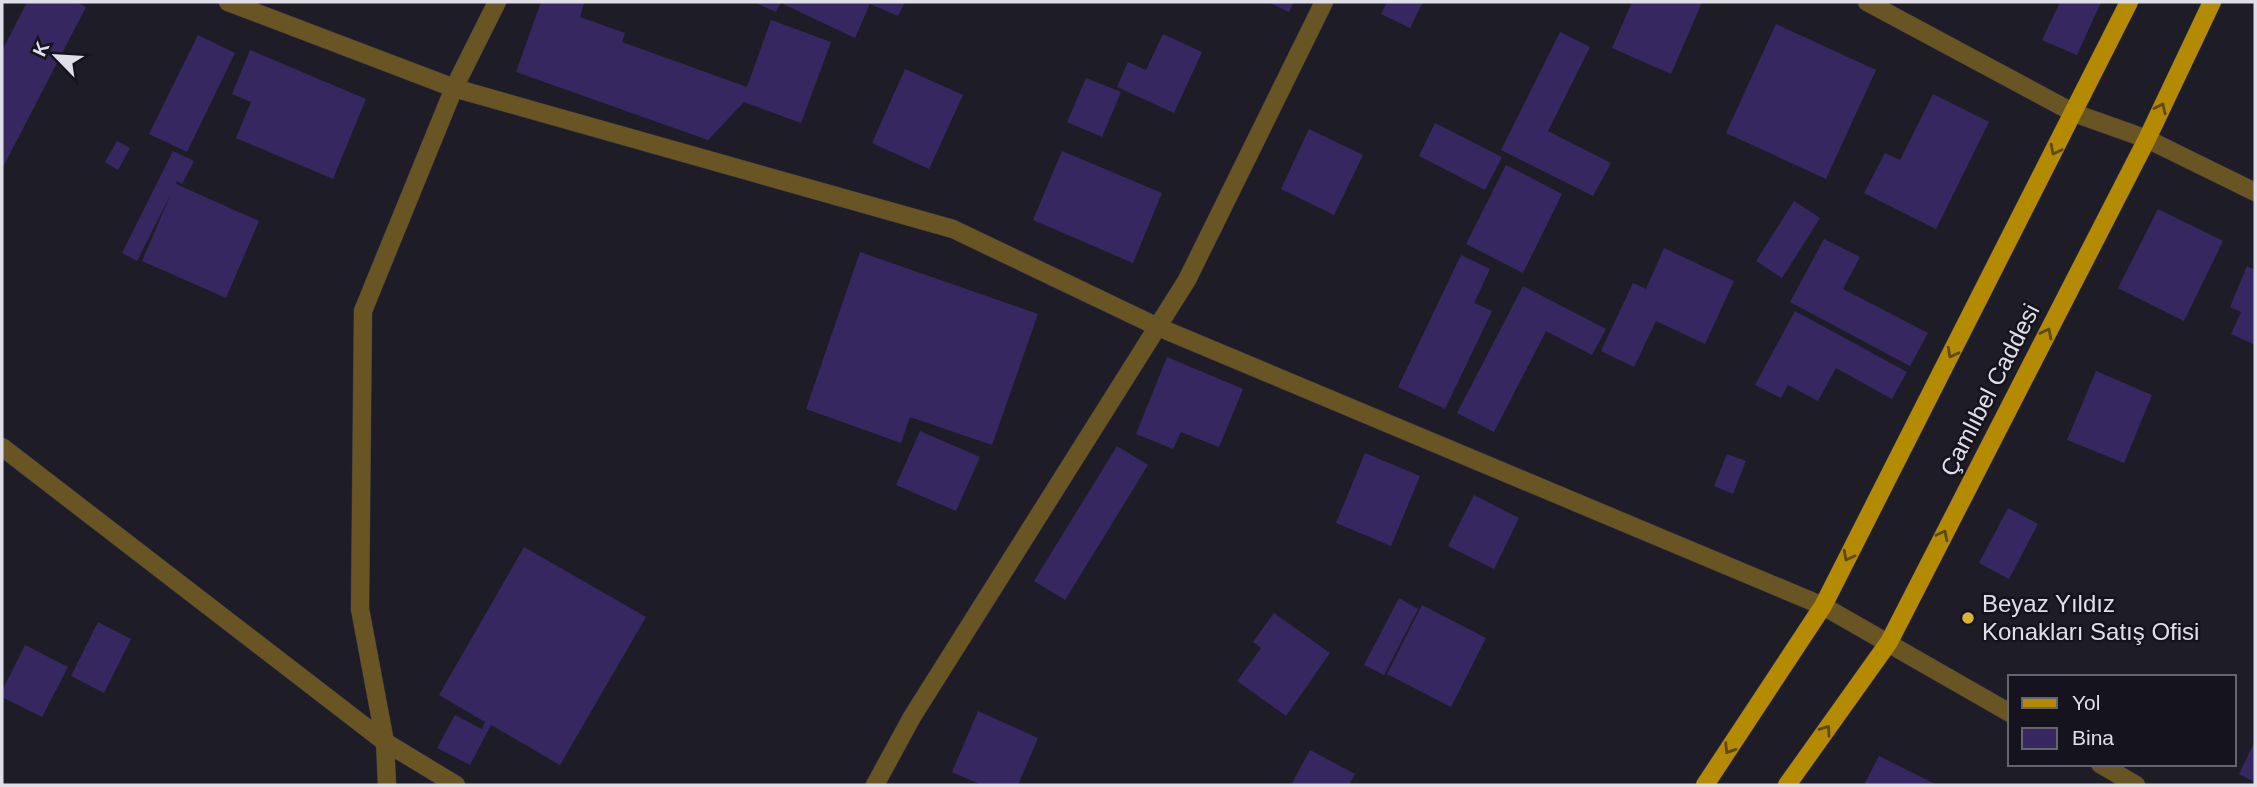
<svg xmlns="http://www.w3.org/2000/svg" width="2257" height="787" font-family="Arial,sans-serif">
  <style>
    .building { fill: #362760 }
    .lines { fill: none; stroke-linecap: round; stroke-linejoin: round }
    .minor-casing { stroke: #393842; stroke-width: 19 }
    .primary-casing { stroke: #393842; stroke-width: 19 }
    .minor { stroke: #695524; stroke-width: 18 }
    .primary { stroke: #b48a00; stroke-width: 18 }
    .oneway { stroke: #5d4910 }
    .poi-dot { fill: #dab333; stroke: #15131d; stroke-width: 2.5 }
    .labels { text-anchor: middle; stroke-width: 5; stroke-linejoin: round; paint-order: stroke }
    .street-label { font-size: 24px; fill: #e0dfe7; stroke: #15131d }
    .poi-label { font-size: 24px; fill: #e0dfe7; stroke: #15131d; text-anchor: start }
  </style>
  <rect width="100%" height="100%" fill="#1e1d27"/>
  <g class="building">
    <polygon points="27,2 76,2 86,7 2,169 2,51"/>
    <polygon points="541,2 584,3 580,17 625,33 622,42 747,87 771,20 831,42 801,123 744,102 708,140 516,72"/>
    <polygon points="753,2 781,2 776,12"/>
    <polygon points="784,2 905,2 898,16 870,4 855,38 783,4"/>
    <polygon points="1268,2 1294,2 1289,12"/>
    <polygon points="1387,2 1423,2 1410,28 1381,14"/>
    <polygon points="1632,2 1702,2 1671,74 1612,48"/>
    <polygon points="2060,2 2101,2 2077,55 2042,40"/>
    <polygon points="1776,24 1876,70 1826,179 1726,133"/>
    <polygon points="1560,32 1590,47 1548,131 1611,163 1593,196 1501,150"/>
    <polygon points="1163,34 1202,52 1174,113 1117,87 1128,62 1146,70"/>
    <polygon points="198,35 235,53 187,152 149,134"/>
    <polygon points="250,50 366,99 333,179 236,138 251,102 232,94"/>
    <polygon points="905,69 963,95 929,169 872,143"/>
    <polygon points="1086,78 1121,92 1102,137 1067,122"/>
    <polygon points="1933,94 1989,122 1936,229 1864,193 1885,153 1900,160"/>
    <polygon points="1435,123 1502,157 1485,190 1419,156"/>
    <polygon points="1309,129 1363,155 1334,215 1281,189"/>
    <polygon points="117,141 130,148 118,170 105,162"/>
    <polygon points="173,151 194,161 182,184 177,181 176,184 259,221 226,298 142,261 171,194 137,261 122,253"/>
    <polygon points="1062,151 1162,193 1133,263 1033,220"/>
    <polygon points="1506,165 1562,194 1523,273 1466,244"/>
    <polygon points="1794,201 1820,218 1782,278 1756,261"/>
    <polygon points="2158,209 2223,241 2184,321 2118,288"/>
    <polygon points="1824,239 1860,257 1843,289 1928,333 1910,366 1790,302"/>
    <polygon points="1664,248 1734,281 1705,344 1656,321 1634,367 1601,351 1633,283 1646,289"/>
    <polygon points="860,252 1038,314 992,445 910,417 901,443 806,409"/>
    <polygon points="1461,255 1490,269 1474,303 1492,311 1445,409 1398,387"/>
    <polygon points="2247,266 2255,270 2255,345 2231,334 2241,312 2230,307"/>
    <polygon points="1523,286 1606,329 1592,355 1546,331 1494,432 1457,413"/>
    <polygon points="1795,311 1907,372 1892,399 1836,368 1818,401 1788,385 1781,398 1755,385"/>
    <polygon points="1167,357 1243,389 1219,447 1181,432 1173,449 1136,434"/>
    <polygon points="2096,371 2152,395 2124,463 2067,440"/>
    <polygon points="920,431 980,457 956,511 896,485"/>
    <polygon points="1117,446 1148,465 1065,600 1034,581"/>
    <polygon points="1365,453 1420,476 1391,546 1336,523"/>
    <polygon points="1727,454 1746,461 1733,494 1714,486"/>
    <polygon points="1474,495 1519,518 1494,569 1448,546"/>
    <polygon points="2008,508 2038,524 2009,579 1979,563"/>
    <polygon points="524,547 646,617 560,765 491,725 470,765 437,748 455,715 482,729 485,722 439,695"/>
    <polygon points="1399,598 1418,609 1384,675 1364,665"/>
    <polygon points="1422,605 1486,638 1451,707 1387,674"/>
    <polygon points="1274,613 1330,653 1286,716 1237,681 1261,648 1253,642"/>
    <polygon points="98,622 131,639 104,693 71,676"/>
    <polygon points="25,645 68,667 42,717 2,697 2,691"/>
    <polygon points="978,711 1038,738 1018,785 982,785 952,772"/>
    <polygon points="2255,741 2255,782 2239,774"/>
    <polygon points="1310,750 1355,774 1349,785 1291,785"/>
    <polygon points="1879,756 1937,785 1864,785"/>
  </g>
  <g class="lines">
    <g class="minor-casing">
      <g id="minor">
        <polyline points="228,2 454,88 953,229 1158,327 1823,606 2010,713"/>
        <polyline points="1867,2 2074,113 2147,139 2255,192"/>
        <polyline points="2,447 385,742 456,785"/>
        <polyline points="2100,764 2136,785"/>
        <polyline points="387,785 385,742 360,609 363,311 454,88 497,2"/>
        <polyline points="875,785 912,717 1187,280 1324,2"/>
      </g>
    </g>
    <g class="primary-casing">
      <g id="primary">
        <polyline points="1705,785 1823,606 2129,2"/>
        <polyline points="1787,785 1889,642 2147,139 2212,2"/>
      </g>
    </g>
    <use href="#minor" class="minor"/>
    <use href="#primary" class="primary"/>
  </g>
  <defs><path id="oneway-chevron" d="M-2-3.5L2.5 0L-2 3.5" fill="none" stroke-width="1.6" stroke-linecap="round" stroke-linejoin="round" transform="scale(1.75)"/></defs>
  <g class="oneway">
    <use href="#oneway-chevron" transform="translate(2161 108) rotate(-65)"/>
    <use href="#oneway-chevron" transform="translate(2055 150) rotate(117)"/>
    <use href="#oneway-chevron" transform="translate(2047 333) rotate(-63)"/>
    <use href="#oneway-chevron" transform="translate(1952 353) rotate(117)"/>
    <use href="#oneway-chevron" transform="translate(1943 535) rotate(-63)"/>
    <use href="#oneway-chevron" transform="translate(1848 556) rotate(117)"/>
    <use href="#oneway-chevron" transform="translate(1826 730) rotate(-55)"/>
    <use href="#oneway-chevron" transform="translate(1729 749) rotate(123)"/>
  </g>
  <circle class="poi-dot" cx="1968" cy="618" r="7"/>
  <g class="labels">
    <g class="street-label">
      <text transform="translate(1990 390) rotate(-63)" y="8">Çamlıbel Caddesi</text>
    </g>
    <g class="poi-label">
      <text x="1982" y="612">Beyaz Yıldız<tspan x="1982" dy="28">Konakları Satış Ofisi</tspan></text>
    </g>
  </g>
  <rect width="2257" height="787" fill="none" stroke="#e0dfe7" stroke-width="7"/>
  <rect x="2008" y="675" width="228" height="91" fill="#15131d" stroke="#66656e" stroke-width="2"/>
  <rect x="2022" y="698" width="35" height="10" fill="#b48a00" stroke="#66656e" stroke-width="2"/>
  <text x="2072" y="710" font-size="21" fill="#e0dfe7">Yol</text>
  <rect x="2022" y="728" width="35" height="21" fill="#362760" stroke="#66656e" stroke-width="2"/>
  <text x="2072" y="745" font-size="21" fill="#e0dfe7">Bina</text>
  <g transform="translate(56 56) rotate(295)" stroke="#15131d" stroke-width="5" paint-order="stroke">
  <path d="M0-5L12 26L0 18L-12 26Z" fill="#e0dfe7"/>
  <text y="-10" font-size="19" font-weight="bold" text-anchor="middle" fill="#e0dfe7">K</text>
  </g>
</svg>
